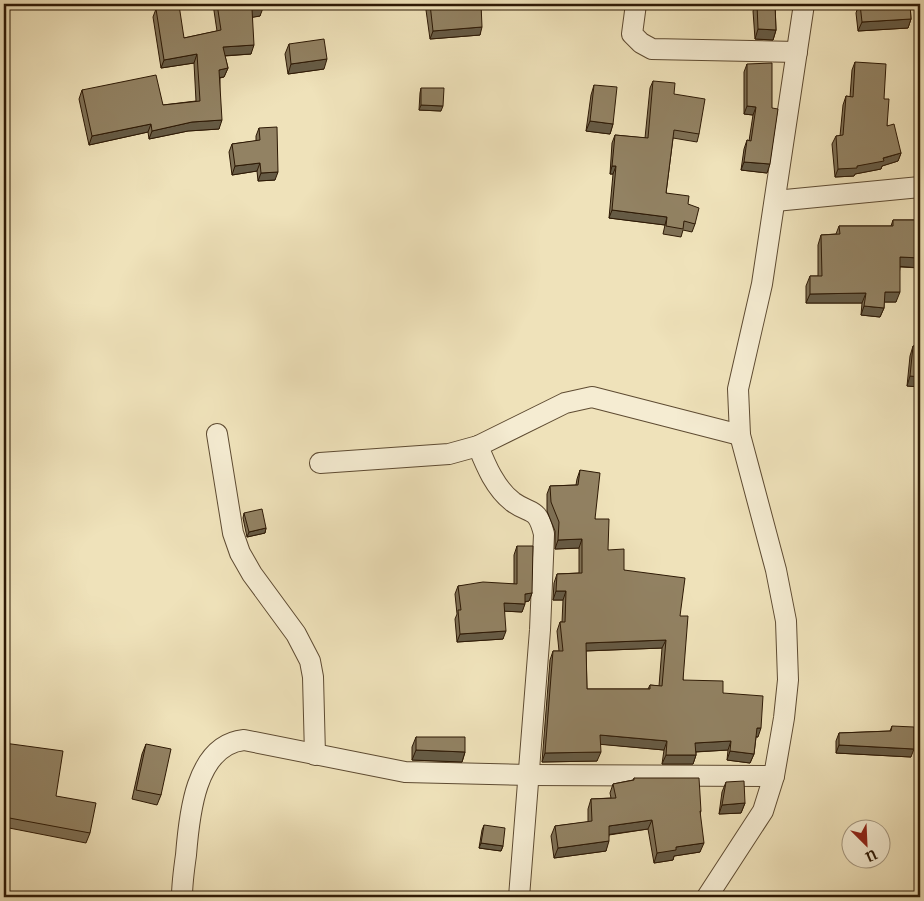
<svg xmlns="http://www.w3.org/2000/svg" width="924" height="901" font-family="'IM FELL French Canon',serif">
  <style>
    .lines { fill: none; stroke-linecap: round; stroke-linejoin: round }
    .street-casing { stroke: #5e4b32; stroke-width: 22 }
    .street { stroke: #f5ecd2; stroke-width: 20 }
    .wall { fill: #7e7055; stroke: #2d1905; fill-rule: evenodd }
    .shaded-wall { fill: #665b45; stroke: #2d1905 }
    .building { fill: #928263; stroke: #2d1905; fill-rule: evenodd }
  </style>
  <rect width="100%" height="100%" fill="#efe2ba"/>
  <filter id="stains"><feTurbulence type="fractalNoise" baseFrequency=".004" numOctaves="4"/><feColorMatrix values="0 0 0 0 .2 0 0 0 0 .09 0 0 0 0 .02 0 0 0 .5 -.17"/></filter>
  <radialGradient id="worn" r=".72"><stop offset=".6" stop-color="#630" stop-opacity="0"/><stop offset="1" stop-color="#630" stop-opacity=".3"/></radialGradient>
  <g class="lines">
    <g class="street-casing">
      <g id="street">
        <polyline points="636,4 632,34 641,43 652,49 797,52"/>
        <polyline points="775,201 920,187"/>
        <polyline points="217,434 233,533 240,553 252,574 296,634 310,661 313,677 315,755"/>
        <path d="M 478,446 C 486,466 495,488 513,502 C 531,515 537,506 544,534 L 540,630 L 519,897"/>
        <polyline points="320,463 449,454 478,446 565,403 592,397 740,435"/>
        <path d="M 182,897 C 182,883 184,869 186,855 C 189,817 195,745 244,740 L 405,772 L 529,775 L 774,776"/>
        <polyline points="707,897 763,811 774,776 784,718 788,680 786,621 776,570 740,435 738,389 762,284 804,4"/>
      </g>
    </g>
    <use href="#street" class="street"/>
  </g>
  <g class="wall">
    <polygon points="213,4 262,4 260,16 252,17 251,54 225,56 228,68 224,77 220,78 219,129 188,131 149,139 148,132 89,145 79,99 82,90 163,105 196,101 194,63 161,68 153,17 156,9 184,38 217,31"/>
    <polygon points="429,4 481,4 480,35 430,39 426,10"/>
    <polygon points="756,4 775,4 776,30 773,40 755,39 753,11"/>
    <polygon points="858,4 910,4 911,19 908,28 858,31 856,13 858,7"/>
    <polygon points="289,44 324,69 288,74 285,54"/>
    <polygon points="855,62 884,99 887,126 901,153 898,161 882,166 881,169 855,174 854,176 835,177 832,144 836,136 840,136 843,105 846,96 850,97 852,70"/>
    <polygon points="747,64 767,173 741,170 744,149 747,140 749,141 753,115 744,114 744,72"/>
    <polygon points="653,81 674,94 699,134 697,142 673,138 666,193 688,204 695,224 692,232 683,230 681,237 663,234 665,225 609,218 613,174 610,174 612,143 615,135 645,138 650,88"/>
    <polygon points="594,85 613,124 610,134 586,131 591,95"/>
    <polygon points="421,88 441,111 419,110 420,93"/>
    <polygon points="259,128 275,180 258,181 257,171 232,175 229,152 232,144 256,141 256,136"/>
    <polygon points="919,214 920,214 920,268 900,267 896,302 884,302 884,308 880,317 861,315 862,303 806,303 806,286 810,276 818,276 818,245 821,235 836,234 839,226 891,226 893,220 917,220"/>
    <polygon points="913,346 920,346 920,408 918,408 920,387 907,386 910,356"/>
    <path d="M 580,470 L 595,519 L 608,550 L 624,570 L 680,616 L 683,680 L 723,693 L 758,737 L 756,737 L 754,754 L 750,763 L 727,760 L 728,750 L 696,752 L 696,755 L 693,764 L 662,764 L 664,750 L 600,744 L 597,761 L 542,762 L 550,660 L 553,651 L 559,651 L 557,631 L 560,622 L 562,622 L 563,600 L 553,600 L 554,583 L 557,574 L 579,573 L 579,548 L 555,549 L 555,531 L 547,511 L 547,494 L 550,486 L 576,485 L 577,479 ZM 662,648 L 659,686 L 650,685 L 648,689 L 587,689 L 586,651 Z"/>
    <polygon points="244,513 266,528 265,533 247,537 243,518"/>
    <polygon points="517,546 532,593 529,601 525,602 522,612 504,611 503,639 457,642 455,619 457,614 455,594 458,586 514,584 514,555"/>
    <polygon points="892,726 911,757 836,753 836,741 839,733 890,731"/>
    <polygon points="416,737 465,752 462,762 412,760 412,747"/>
    <polygon points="4,743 56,796 90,833 86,843 4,827"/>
    <polygon points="146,744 161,795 157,805 132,799 142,754"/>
    <polygon points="634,778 701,811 700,814 700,852 674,856 673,860 654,863 648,829 609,835 606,851 554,858 551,836 555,826 588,822 588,809 591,799 611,798 610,793 613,784 633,780"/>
    <polygon points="726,782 745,803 741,813 719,814 722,792"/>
    <polygon points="484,825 503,846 501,851 479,848 482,830"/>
  </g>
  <g class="shaded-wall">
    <polygon points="263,8 260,16 249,18 252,9"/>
    <polygon points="911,19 908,28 858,31 862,22"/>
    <polygon points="482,27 480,35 430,39 433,31"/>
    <polygon points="758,29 776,30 773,40 755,39"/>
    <polygon points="254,45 251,54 220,56 223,47"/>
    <polygon points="197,54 194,63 161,68 164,60"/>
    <polygon points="327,59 324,69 288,74 291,64"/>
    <polygon points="228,68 224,77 216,78 219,70"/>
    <polygon points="421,105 443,106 441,111 419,110"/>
    <polygon points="747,106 756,107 753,115 744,114"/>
    <polygon points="222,120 219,129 188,131 149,139 152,131 192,122"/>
    <polygon points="590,121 613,124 610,134 586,131"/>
    <polygon points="151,124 148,132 89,145 92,136"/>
    <polygon points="901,153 898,161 882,166 881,169 855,174 854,176 835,177 838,169 857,166"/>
    <polygon points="744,162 770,164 767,173 741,170"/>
    <polygon points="260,163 257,171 232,175 235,166"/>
    <polygon points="612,166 616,166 613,174 610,174"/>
    <polygon points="278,172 275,180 258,181 261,173"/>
    <polygon points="612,210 667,217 665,225 609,218"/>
    <polygon points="900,257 920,258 920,268 896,266"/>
    <polygon points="885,292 900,292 896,302 882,302"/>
    <polygon points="866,293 862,303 806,303 810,294"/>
    <polygon points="864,306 884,308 880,317 861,315"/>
    <polygon points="910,376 920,377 920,387 907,386"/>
    <polygon points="920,401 920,408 918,408"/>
    <polygon points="266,528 265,533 247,537 249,532"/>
    <polygon points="582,539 579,548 555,549 558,540"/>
    <polygon points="556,591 566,591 563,600 553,600"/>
    <polygon points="532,593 529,601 522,602 525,594"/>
    <polygon points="504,603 525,604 522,612 501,611"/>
    <polygon points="506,631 503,639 457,642 460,634"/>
    <polygon points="666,640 662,648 583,651 586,643"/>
    <polygon points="757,728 761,728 758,737 754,736"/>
    <polygon points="600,735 667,741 664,750 597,744"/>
    <polygon points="731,741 728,750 692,752 695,743"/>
    <polygon points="839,745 914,749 911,757 836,753"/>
    <polygon points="416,750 465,752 462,762 412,760"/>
    <polygon points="730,751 754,754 750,763 727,760"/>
    <polygon points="601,752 597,761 542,762 545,753"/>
    <polygon points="666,755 696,755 693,764 662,764"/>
    <polygon points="745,803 741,813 719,814 722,805"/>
    <polygon points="652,820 648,829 605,835 609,826"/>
    <polygon points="609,841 606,851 554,858 558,848"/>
    <polygon points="481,843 503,846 501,851 479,848"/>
    <polygon points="704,843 700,852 674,856 673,860 654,863 657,853 676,847"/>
  </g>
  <g class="building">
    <polygon points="217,4 262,4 263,8 252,9 254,45 223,47 228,68 219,70 222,120 192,122 152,131 151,124 92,136 82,90 156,75 163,105 200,101 197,54 164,60 156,9 179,5 184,38 221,30"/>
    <polygon points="430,4 481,4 482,27 433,31"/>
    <polygon points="757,4 775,4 776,30 758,29"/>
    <polygon points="860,4 910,4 911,19 862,22"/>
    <polygon points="324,39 327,59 291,64 289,44"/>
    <polygon points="855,62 886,64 884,99 889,99 887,126 894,124 901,153 883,158 884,161 857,166 857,168 838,169 836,136 843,135 846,96 853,97"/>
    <polygon points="772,63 772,108 778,109 770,164 744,162 747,140 751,141 756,107 747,106 747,64"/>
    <polygon points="653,81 675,83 674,94 705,99 699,134 674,130 666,193 689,196 688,204 699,208 695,224 684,221 683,229 666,226 667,217 612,210 616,166 612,166 615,135 648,138"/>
    <polygon points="594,85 617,87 613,124 590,121"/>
    <polygon points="421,88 444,88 443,106 421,105"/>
    <polygon points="277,127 278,172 261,173 260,163 235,166 232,144 260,140 259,128"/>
    <polygon points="919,214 920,214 920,258 900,257 900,292 885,292 884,308 864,306 866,293 810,294 810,276 822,276 821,235 840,234 839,226 893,226 893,220 918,220"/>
    <polygon points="913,346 920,346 920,377 910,376"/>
    <path d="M 580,470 L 600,473 L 595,519 L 609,519 L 608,550 L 624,549 L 624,570 L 685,578 L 680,616 L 688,616 L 683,680 L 723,681 L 723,693 L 763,696 L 761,728 L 757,728 L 754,754 L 730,751 L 731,741 L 695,743 L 696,755 L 666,755 L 667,741 L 600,735 L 601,752 L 545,753 L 553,651 L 563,651 L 560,622 L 565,622 L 566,591 L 556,591 L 557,574 L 582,573 L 582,539 L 558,540 L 559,522 L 551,502 L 550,486 L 578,485 ZM 666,640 L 662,686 L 650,685 L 650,689 L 587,689 L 586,643 Z"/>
    <polygon points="262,509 266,528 249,532 244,513"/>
    <polygon points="517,546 533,546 532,593 525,594 525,604 504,603 506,631 460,634 458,610 461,610 458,586 483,582 517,584"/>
    <polygon points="892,726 914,727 914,749 839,745 839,733 891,731"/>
    <polygon points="416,737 465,737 465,752 416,750"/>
    <polygon points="4,743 63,751 56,796 96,803 90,833 4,817"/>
    <polygon points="146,744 171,749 161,795 136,790"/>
    <polygon points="634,778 699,778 701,811 700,811 704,843 676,847 676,850 657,853 652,820 609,826 609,841 558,848 555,826 592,821 591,799 616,798 613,784 634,780"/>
    <polygon points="744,781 745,803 722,805 726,782"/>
    <polygon points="484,825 505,828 503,846 481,843"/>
    <polygon points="33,892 72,894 72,897 33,897"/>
  </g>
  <rect width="924" height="901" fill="none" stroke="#efe2ba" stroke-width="20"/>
  <rect x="5" y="5" width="914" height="891" fill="none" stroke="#2d1905" stroke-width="2.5"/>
  <rect x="10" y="10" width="904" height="881" fill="none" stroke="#2d1905"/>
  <g transform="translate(866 844) rotate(156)"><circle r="24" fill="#f5ecd2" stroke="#a59880"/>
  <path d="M0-4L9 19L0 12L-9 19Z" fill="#8f2418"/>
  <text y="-8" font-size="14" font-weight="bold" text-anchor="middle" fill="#2d1905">U</text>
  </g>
  <rect width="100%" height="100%" filter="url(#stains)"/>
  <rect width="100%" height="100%" fill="url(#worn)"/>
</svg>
